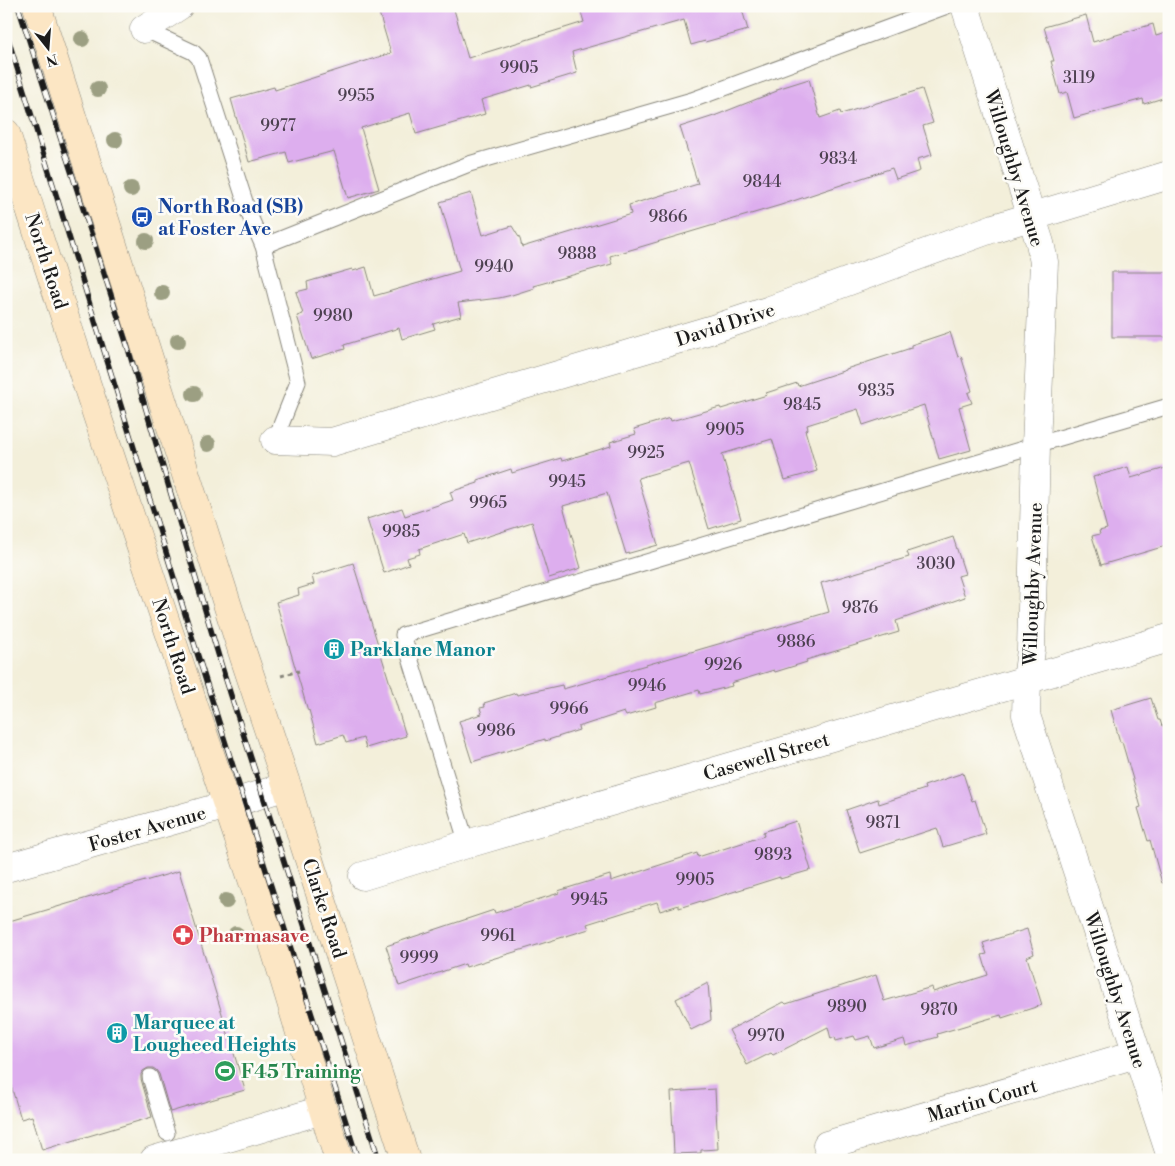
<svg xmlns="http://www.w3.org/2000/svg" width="1175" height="1166" font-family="'Libre Bodoni',serif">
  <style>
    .building { fill: #ddaeee }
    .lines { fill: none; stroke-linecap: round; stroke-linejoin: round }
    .service-casing { stroke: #88867b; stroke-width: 17 }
    .minor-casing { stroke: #88867b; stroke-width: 29 }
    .tertiary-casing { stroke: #88867b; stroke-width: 29 }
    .secondary-casing { stroke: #88867b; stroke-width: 29 }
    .path { stroke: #88867b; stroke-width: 3; stroke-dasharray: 4 4; stroke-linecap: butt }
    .service { stroke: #fff; stroke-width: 15 }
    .minor { stroke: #fff; stroke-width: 28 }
    .tertiary { stroke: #fff; stroke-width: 28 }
    .secondary { stroke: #fce6c4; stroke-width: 28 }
    .rail-casing { stroke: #1c1c1c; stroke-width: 5.5 }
    .rail { stroke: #fdfcf7; stroke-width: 4; stroke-dasharray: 11; stroke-linecap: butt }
    .tree { fill: #9c9f82 }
    .labels { text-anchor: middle; stroke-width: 5; stroke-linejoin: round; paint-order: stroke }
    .number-label { font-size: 16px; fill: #4c4050 }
    .street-label { font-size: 19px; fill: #1c1c1c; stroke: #fdfcf7 }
    .transit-label { font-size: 19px; font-weight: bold; fill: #164399; stroke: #fdfcf7; text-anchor: start }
    .culture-label { font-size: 19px; font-weight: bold; fill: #0d838f; stroke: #fdfcf7; text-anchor: start }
    .health-label { font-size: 19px; font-weight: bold; fill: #be3a42; stroke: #fdfcf7; text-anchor: start }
    .leisure-label { font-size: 19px; font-weight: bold; fill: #27864d; stroke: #fdfcf7; text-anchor: start }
  </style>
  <rect width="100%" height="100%" fill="#fdfcf7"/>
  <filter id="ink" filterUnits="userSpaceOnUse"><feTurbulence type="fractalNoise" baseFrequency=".02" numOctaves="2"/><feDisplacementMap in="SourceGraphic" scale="10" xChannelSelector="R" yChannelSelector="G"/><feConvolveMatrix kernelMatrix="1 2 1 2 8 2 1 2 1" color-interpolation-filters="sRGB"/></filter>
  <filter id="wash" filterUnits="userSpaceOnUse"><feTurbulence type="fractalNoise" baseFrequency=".0096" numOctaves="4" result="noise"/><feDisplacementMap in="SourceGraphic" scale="20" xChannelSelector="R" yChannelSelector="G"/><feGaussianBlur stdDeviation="1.12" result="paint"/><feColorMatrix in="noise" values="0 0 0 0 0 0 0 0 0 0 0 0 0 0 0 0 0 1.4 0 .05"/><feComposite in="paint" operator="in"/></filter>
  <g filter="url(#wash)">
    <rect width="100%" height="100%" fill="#f3efda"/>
    <g id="blocks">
      <g class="building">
        <polygon points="377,6 453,6 468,58 584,22 579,6 741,6 748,30 705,42 705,41 691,45 684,20 572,52 577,73 531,87 531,85 481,100 485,114 416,134 410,113 361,128 379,189 348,198 334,151 289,163 286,152 249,162 231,99 274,87 275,90 391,53"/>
        <polygon points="1086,15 1093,42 1153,24 1156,36 1169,32 1169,96 1144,104 1143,99 1074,118 1067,92 1060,94 1051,61 1054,61 1044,27"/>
        <polygon points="809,79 820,118 840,111 841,114 922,89 933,123 923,126 932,155 917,159 920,171 896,179 892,168 781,205 610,256 612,264 533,286 534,288 512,295 499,298 458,303 461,316 433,324 435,329 402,339 399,328 344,345 345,349 311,359 297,316 303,314 296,292 308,289 307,282 352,269 353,271 366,267 374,296 460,271 440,202 471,193 483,235 512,226 520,239 522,247 631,214 629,205 698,184 680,127 714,116 777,91 777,89"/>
        <rect x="1112" y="272" width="57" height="65"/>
        <polygon points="950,332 958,357 961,356 972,391 968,393 972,403 959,407 971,450 939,459 924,405 863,425 858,409 807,425 808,429 805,430 817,471 785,480 772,439 722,454 741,519 709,529 689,463 638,478 658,545 626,554 607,493 563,506 581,568 549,578 532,522 467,543 464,534 419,549 420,554 407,558 409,564 384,573 367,519 402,508 405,516 453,500 450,492 478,483 478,480 511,469 512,473 561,458 562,461 611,446 610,442 636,434 634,429 670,418 671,421 720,407 721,409 767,395 766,393 797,383 798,386 846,370 846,369 911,348 911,345"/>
        <polygon points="1128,467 1131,478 1169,467 1169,545 1101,565 1092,536 1100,534 1099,531 1107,529 1093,477"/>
        <polygon points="953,537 965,574 958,576 965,597 896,621 899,632 806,660 807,662 775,672 774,670 731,683 732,686 700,694 699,690 655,703 656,707 626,716 624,712 578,727 579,730 545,741 545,739 472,762 459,721 482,714 480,708 485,707 484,703 516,693 517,695 562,685 563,689 829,612 821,583 909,557 907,552"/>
        <polygon points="353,563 406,736 366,748 363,738 346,743 343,735 318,743 309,710 308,711 276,602 299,595 298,589 314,584 312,576"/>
        <polygon points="1151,698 1158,720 1160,720 1162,726 1169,724 1169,882 1162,883 1150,840 1148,841 1138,808 1141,807 1122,742 1120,742 1111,710"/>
        <polygon points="963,773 972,801 975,800 986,834 943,847 937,828 860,853 846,810 878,799 879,804 925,789 924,786"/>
        <polygon points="796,821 811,870 780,879 780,877 701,902 701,901 679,908 679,905 660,911 657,902 587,924 589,929 466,967 465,964 399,986 386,946 494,910 495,913 559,893 558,891 610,875 611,881 697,853 698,857 764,836 763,832"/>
        <polygon points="179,871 245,1090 170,1112 159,1074 156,1070 153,1068 148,1068 143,1071 141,1074 141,1079 152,1117 42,1150 32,1116 21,1119 6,1069 6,922"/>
        <polygon points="1027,929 1034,954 1027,957 1042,1005 1002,1018 1001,1015 937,1034 938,1037 906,1046 904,1039 874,1048 870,1036 856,1040 854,1036 836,1041 835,1037 831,1039 828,1027 773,1055 771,1053 747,1065 729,1030 784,1002 786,1004 876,975 884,1001 932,987 933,992 988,975 982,955 987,954 983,943"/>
        <polygon points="708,983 711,1020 691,1030 676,999"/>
        <polygon points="715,1089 718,1149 701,1150 701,1153 674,1154 671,1092"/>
      </g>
    </g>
  </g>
  <g filter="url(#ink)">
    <use href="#blocks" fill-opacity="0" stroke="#88867b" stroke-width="1"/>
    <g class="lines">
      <g class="service-casing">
        <g id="service">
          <polyline points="144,29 193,52 199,58 249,214 263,246 298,382 275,440"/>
          <polyline points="263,246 469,164 692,100 947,6"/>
          <polyline points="467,844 403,635 1036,445 1169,406"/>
          <polyline points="150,1077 167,1133"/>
        </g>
      </g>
      <g class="minor-casing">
        <g id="minor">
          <polyline points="965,6 1040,243 1044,262 1036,445 1031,650 1027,680 1026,715 1169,1151"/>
          <polyline points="144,29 179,6"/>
          <polyline points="275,440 332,442 713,329 770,310 994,228 1169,175"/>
          <polyline points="363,876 467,844 1169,638"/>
          <polyline points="827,1145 1136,1054"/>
          <polyline points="154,1160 322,1110"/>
        </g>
      </g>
      <g class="tertiary-casing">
        <polyline id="tertiary" points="6,868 227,805 287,786"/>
      </g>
      <g class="secondary-casing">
        <g id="secondary">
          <polyline points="37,6 244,657 287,786 304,844 406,1160"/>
          <path d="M 6,133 C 87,392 175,648 261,906 C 289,990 311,1076 339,1160"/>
        </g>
      </g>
      <polyline class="path" points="281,676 299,671"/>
      <use href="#service" class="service"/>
      <use href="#minor" class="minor"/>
      <use href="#tertiary" class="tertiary"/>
      <use href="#secondary" class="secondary"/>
      <g class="rail-casing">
        <g id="rail">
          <polyline points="18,6 127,345 221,664 379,1160"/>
          <polyline points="6,32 198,656 358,1160"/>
        </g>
      </g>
      <use href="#rail" class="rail"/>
    </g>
    <g class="tree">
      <circle cx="82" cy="39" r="8"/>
      <circle cx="98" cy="89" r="8"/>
      <circle cx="115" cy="140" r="8"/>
      <circle cx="131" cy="189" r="8"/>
      <circle cx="146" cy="241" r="8"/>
      <circle cx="162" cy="293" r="8"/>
      <circle cx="178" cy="341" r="8"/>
      <circle cx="194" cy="394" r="8"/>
      <circle cx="208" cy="444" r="8"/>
      <circle cx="226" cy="901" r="8"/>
      <circle cx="236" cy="934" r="8"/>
    </g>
  </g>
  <defs>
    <g id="bus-disc" transform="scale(1.125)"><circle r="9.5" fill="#1a4fb4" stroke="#fdfcf7"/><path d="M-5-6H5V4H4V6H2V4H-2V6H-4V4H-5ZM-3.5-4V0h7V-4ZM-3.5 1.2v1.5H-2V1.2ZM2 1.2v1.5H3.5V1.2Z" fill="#fff"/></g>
    <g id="building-disc" transform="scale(1.125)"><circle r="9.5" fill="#0f9aa8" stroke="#fdfcf7"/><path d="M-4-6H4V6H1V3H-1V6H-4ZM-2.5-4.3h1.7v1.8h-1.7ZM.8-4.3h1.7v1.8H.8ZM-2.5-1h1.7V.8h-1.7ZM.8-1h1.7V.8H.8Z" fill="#fff"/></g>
    <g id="pharmacy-disc" transform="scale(1.125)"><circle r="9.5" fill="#e0444e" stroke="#fdfcf7"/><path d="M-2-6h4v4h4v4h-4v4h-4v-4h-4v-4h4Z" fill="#fff"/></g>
    <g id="stadium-disc" transform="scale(1.125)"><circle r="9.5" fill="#2e9e5b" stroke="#fdfcf7"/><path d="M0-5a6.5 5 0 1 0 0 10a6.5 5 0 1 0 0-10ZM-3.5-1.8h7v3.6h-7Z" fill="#fff"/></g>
  </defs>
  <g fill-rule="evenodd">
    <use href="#bus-disc" x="142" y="217"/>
    <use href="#building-disc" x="334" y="649"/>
    <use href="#pharmacy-disc" x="183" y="935"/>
    <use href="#building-disc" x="117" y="1033"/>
    <use href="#stadium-disc" x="225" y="1071"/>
  </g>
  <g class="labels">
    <g class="number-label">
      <text x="519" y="73">9905</text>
      <text x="1079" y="83">3119</text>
      <text x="356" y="101">9955</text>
      <text x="278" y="131">9977</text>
      <text x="838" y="164">9834</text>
      <text x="762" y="187">9844</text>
      <text x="668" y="222">9866</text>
      <text x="577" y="259">9888</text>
      <text x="494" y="272">9940</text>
      <text x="333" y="321">9980</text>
      <text x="876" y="396">9835</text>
      <text x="802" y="410">9845</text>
      <text x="725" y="435">9905</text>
      <text x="646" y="458">9925</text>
      <text x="567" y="487">9945</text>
      <text x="488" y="508">9965</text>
      <text x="401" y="537">9985</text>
      <text x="936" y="569">3030</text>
      <text x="860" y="613">9876</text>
      <text x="796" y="647">9886</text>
      <text x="723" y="670">9926</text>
      <text x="647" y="691">9946</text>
      <text x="569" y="714">9966</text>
      <text x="496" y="736">9986</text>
      <text x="883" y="828">9871</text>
      <text x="773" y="860">9893</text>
      <text x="695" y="885">9905</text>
      <text x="589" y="905">9945</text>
      <text x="498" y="941">9961</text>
      <text x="419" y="963">9999</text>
      <text x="847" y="1012">9890</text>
      <text x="939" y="1015">9870</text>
      <text x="766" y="1041">9970</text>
    </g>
    <g class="street-label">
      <text transform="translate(1015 168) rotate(73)" y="7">Willoughby Avenue</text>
      <text transform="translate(47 261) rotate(72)" y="7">North Road</text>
      <text transform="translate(725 324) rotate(-18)" y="7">David Drive</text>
      <text transform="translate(1032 584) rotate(-88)" y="7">Willoughby Avenue</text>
      <text transform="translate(174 646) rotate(72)" y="7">North Road</text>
      <text transform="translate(766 756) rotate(-16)" y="7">Casewell Street</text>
      <text transform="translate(147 828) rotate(-16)" y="7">Foster Avenue</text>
      <text transform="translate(325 908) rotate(72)" y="7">Clarke Road</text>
      <text transform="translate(1116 990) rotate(72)" y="7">Willoughby Avenue</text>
      <text transform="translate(982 1100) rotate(-16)" y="7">Martin Court</text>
    </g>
    <g class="transit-label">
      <text x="158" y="213">North Road (SB)<tspan x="158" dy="22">at Foster Ave</tspan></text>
    </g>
    <g class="culture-label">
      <text x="350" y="656">Parklane Manor</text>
      <text x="133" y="1029">Marquee at<tspan x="133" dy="22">Lougheed Heights</tspan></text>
    </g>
    <g class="health-label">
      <text x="199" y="942">Pharmasave</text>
    </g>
    <g class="leisure-label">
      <text x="241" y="1078">F45 Training</text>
    </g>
  </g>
  <rect width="1175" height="1166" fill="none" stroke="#fdfcf7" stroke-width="25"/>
  <g transform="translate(48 48) rotate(163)" stroke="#fdfcf7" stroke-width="4" paint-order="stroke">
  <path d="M0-4L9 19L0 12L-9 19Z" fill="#1c1c1c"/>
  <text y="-8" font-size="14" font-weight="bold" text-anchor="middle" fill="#1c1c1c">N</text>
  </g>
</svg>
